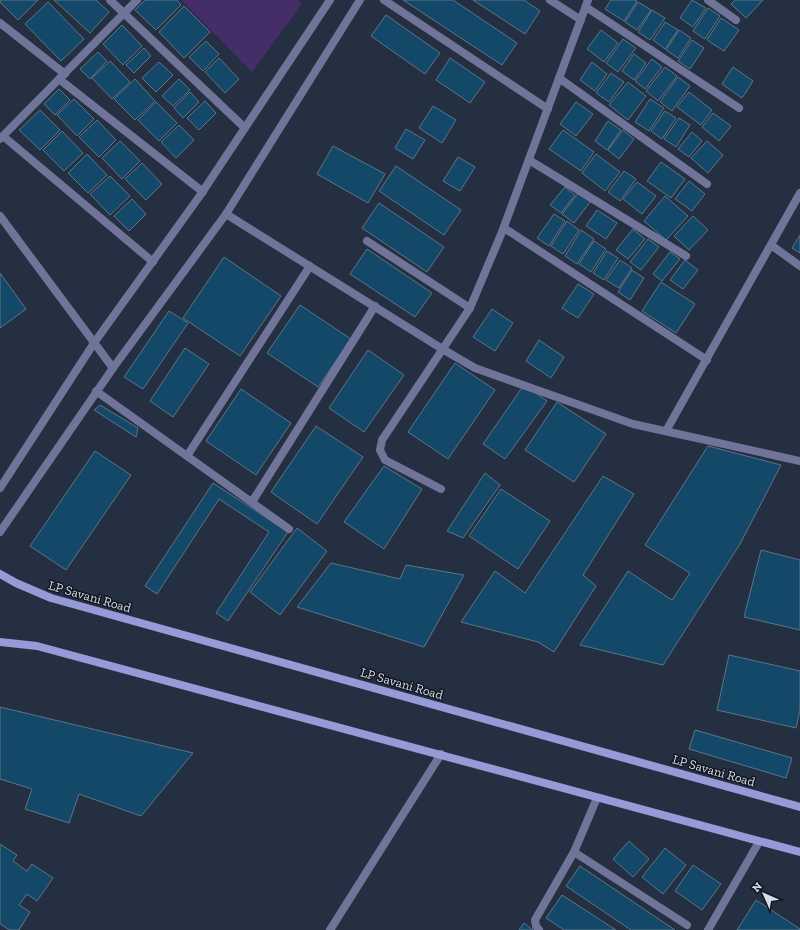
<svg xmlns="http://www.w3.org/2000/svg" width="800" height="930" font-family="'Zilla Slab',serif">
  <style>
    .green { fill: #452e67 }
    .building { fill: #144869; stroke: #5e7586 }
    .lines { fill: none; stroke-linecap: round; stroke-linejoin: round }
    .minor { stroke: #717499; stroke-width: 8 }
    .tertiary { stroke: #717499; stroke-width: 8 }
    .secondary { stroke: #969ad6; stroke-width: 8 }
    .labels { text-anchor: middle; stroke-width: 3; stroke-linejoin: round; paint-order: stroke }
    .street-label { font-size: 13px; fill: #d6ddea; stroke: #121720 }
  </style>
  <rect width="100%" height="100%" fill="#242f42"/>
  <polygon class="green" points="181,0 298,0 302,4 252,72"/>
  <g class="building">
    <polygon points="0,0 38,0 18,20 0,2"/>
    <polygon points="54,0 96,0 109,12 90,33"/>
    <polygon points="145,0 177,0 181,5 156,30 135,10"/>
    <polygon points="403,0 453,0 517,43 502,65"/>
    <polygon points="473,0 524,0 540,11 525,34"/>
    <polygon points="611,0 636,0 637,1 624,21 605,9"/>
    <polygon points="692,0 706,8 693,27 680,18"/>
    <polygon points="735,0 763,0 746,18 731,4"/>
    <polygon points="48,2 84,39 61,61 25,24"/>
    <polygon points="638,2 651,10 637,30 625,22"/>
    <polygon points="184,6 210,32 184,58 159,32"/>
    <polygon points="708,8 720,16 705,39 693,31"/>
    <polygon points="652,10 665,18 650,40 638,32"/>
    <polygon points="386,15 440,53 425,74 371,36"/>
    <polygon points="721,18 739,30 724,51 707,40"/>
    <polygon points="665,22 678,30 665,49 653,40"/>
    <polygon points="122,25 142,46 123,65 103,44"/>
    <polygon points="601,30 618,43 604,62 587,49"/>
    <polygon points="679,30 691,38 678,58 666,50"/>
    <polygon points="623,39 636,48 618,72 606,63"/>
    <polygon points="692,40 704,48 690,69 678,61"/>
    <polygon points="206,41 219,54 203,71 189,57"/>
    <polygon points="144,48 151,56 134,73 126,65"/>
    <polygon points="98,52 107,61 90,79 80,69"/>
    <polygon points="634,54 646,63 634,80 622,71"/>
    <polygon points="219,58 239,79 225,93 205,72"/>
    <polygon points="450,58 485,82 470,103 436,80"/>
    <polygon points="652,59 662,67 645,89 635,81"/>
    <polygon points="110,61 130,82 112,99 92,78"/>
    <polygon points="159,62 173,75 156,92 142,78"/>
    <polygon points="592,62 607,74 595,91 580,80"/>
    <polygon points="665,67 677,76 658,101 646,91"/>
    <polygon points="733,67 753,81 742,98 722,84"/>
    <polygon points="611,73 624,82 609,102 596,93"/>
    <polygon points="678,77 690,86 672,111 660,102"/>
    <polygon points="135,79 155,101 135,120 114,99"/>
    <polygon points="179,79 190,90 173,106 162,96"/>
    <polygon points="628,82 646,96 628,120 609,105"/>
    <polygon points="59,89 70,100 55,115 44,104"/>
    <polygon points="190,92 199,102 183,118 174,108"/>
    <polygon points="689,92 712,110 701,125 677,107"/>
    <polygon points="74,99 94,119 77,136 57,115"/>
    <polygon points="650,99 664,108 649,131 635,122"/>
    <polygon points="205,101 216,113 199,130 187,118"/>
    <polygon points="156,102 177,123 159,141 138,120"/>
    <polygon points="576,102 593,114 576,136 560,124"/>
    <polygon points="433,106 456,120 442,143 419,128"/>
    <polygon points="40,110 60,130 40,150 19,130"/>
    <polygon points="665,111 676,118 662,139 651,131"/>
    <polygon points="713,113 731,126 719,141 702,127"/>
    <polygon points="679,118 690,125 676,147 664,139"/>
    <polygon points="97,120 116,140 99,157 79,137"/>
    <polygon points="608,121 621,130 607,150 595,141"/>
    <polygon points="179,125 194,140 176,158 161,142"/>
    <polygon points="406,129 425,140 413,159 395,148"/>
    <polygon points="563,130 594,152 581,171 549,149"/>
    <polygon points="623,130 634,139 619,159 608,150"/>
    <polygon points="62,131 83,153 64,171 43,150"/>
    <polygon points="692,132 702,141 689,157 678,149"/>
    <polygon points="120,141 140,161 122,179 102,158"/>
    <polygon points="707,141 723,155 708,173 691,158"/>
    <polygon points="333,146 385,174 368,203 317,174"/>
    <polygon points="87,154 107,175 88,193 68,173"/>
    <polygon points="596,154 620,172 605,191 582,173"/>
    <polygon points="458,157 475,167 460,191 443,181"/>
    <polygon points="661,162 685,179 671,198 647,181"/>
    <polygon points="142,163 162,184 146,200 125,179"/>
    <polygon points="396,166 461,210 444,235 379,191"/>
    <polygon points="624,171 636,179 620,201 608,192"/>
    <polygon points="110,176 130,196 110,215 90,194"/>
    <polygon points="689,181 705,194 692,211 675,199"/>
    <polygon points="637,182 656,196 642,214 623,199"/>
    <polygon points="565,187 575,195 561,213 550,205"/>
    <polygon points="579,192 591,201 574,223 562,214"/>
    <polygon points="665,196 688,216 666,240 644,221"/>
    <polygon points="132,199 146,214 129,231 114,216"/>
    <polygon points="379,203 444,247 427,272 362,228"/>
    <polygon points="597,210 617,223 606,239 586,226"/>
    <polygon points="554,214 565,221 549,246 537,238"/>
    <polygon points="693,216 708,230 689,250 674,236"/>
    <polygon points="567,221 579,230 563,254 551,246"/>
    <polygon points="633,229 645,239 628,259 616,250"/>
    <polygon points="581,230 594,239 577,264 565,256"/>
    <polygon points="800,235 800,253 792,248"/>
    <polygon points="648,239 659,247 641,270 630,262"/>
    <polygon points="594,241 606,249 591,272 579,264"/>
    <polygon points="367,249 432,293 415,317 350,274"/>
    <polygon points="607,251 618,258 604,280 593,273"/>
    <polygon points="670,252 680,259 662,281 653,274"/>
    <polygon points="224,257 281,296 240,356 183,318"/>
    <polygon points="620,260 632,268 619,288 606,280"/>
    <polygon points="685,260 698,270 683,289 670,280"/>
    <polygon points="632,270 644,278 630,300 618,292"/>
    <polygon points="0,273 26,309 0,328"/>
    <polygon points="661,282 695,304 676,333 642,311"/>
    <polygon points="578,284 594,294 578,318 562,308"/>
    <polygon points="300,305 351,339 318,387 267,353"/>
    <polygon points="492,309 513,323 495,351 473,337"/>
    <polygon points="169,311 188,323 143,389 124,377"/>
    <polygon points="539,340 564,357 551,378 526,361"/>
    <polygon points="185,348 209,364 173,417 150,401"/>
    <polygon points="368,350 404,375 364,432 329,408"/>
    <polygon points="455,363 495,390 448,459 408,432"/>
    <polygon points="524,385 547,401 505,459 483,444"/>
    <polygon points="241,389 291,423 256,475 206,441"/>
    <polygon points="557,402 606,434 574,482 525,450"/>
    <polygon points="100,405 138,428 136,437 94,410"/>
    <polygon points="316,426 363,457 317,524 271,492"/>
    <polygon points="708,446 781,465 740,544 663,665 580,645 628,571 672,600 690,573 645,545"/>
    <polygon points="95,451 131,475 66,570 30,546"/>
    <polygon points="384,466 422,489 384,549 344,522"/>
    <polygon points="485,473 500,485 463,538 447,531"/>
    <polygon points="603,476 634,494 583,575 596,586 554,652 538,642 461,622 495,571 525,593"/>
    <polygon points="213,483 288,532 228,621 216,613 269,532 219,499 157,594 145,586"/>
    <polygon points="501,489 550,521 518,569 469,536"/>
    <polygon points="297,528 327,551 280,615 250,592"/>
    <polygon points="761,550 800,560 800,630 744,617"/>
    <polygon points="331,563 400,579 406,565 464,575 424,647 297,607"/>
    <polygon points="729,655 800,671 800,710 796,728 717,710"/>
    <polygon points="0,707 193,753 141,816 79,794 69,823 25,809 32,789 0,779"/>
    <polygon points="695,730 792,758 786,778 689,749"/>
    <polygon points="629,841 649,859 633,877 613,859"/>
    <polygon points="0,844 17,855 13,861 27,871 32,864 53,878 37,901 27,894 19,905 30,912 19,930 10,930 0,924"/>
    <polygon points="665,848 686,865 663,894 642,877"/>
    <polygon points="693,865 721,884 702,910 675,891"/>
    <polygon points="580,866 675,930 631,930 566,886"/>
    <polygon points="562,895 616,930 564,930 546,918"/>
    <polygon points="756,900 800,929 800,930 737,930"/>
    <polygon points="524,923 533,930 519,930"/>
  </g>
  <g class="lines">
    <g class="minor">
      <polyline points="110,0 245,128"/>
      <polyline points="384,0 548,109"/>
      <polyline points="550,0 581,20"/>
      <polyline points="708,0 736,20"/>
      <polyline points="586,7 739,108"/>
      <polyline points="0,23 65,74"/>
      <polyline points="559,78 707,184"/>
      <polyline points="59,79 203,192"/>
      <polyline points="3,136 153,262"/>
      <polyline points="0,139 137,0"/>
      <polyline points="529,160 686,256"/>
      <polyline points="226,214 444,350 475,368 633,424 800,461"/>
      <polyline points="504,228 707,360"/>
      <polyline points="367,241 470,308"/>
      <polyline points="771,245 800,266"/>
      <polyline points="96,391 289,529"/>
      <polyline points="666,431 800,193"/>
      <polyline points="187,456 310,266"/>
      <polyline points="441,489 385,460 380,450 382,440 470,308 502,232 588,0"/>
      <polyline points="252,502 375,306"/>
      <polyline points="574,852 687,925"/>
      <polyline points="330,930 441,754"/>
      <polyline points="539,930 536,926 535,920 574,852 597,798"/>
      <polyline points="708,930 759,842"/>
    </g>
    <g class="tertiary">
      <polyline points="0,216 113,368"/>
      <polyline points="0,488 94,343 199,197 330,0"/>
      <polyline points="0,532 113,368 226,214 360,0"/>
    </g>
    <g class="secondary">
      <polyline points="0,574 16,583 51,598 800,807"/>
      <polyline points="0,642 37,646 800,852"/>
    </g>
  </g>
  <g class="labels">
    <g class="street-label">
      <text transform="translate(90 596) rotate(16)" y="5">LP Savani Road</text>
      <text transform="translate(402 683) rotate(16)" y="5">LP Savani Road</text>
      <text transform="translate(714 770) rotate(16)" y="5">LP Savani Road</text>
    </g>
  </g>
  <g transform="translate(764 894) rotate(315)" stroke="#121720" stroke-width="3" paint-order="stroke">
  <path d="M0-3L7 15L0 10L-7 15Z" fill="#d6ddea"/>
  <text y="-6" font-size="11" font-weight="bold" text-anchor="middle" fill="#d6ddea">N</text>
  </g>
</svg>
